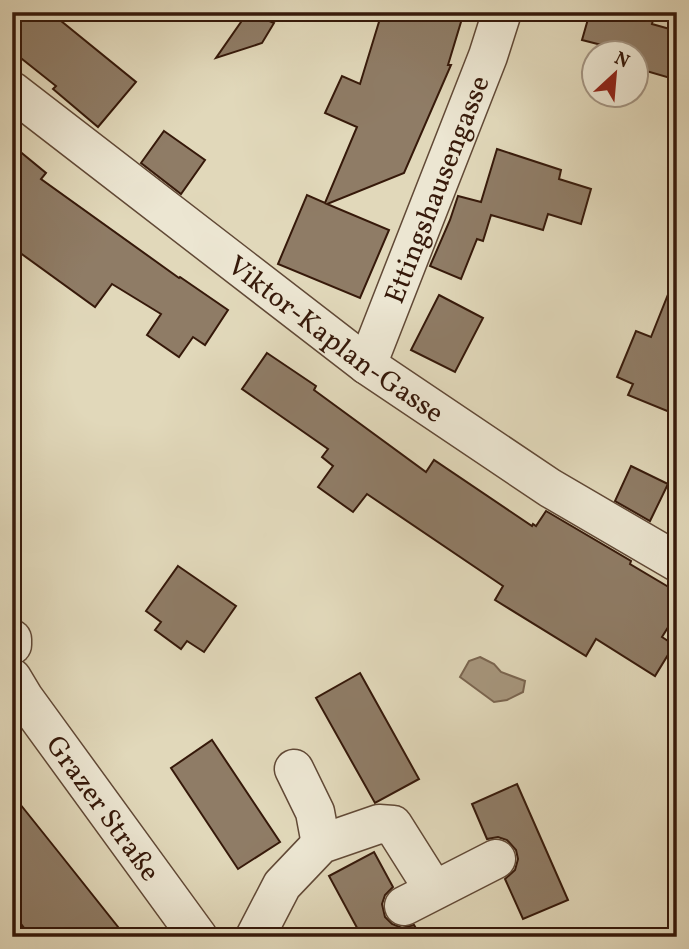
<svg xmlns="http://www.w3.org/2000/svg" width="689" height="949" font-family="Vollkorn,serif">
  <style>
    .water { fill: #a7977e; stroke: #7a6550; stroke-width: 2 }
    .building { fill: #8f7c66; stroke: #36190a; stroke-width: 2 }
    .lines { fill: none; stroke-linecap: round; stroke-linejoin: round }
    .minor-casing { stroke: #614936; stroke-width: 41 }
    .minor { stroke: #ece6d2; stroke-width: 38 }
    .labels { text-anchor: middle; stroke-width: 5; stroke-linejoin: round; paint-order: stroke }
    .street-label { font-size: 28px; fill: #36190a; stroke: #ece6d2 }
  </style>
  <rect width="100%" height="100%" fill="#e1d8ba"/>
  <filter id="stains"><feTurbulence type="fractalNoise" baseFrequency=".00286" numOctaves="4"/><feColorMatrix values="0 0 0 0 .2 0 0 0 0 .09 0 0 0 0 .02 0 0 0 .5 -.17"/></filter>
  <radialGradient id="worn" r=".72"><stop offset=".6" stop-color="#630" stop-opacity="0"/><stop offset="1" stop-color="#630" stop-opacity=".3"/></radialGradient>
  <polygon class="water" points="480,657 494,664 501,672 525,681 523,692 507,700 494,702 460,677 469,661"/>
  <g class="building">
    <polygon points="12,12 50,12 136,82 98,127 53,89 56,86 12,51"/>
    <polygon points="248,12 274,23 262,43 216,58"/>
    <polygon points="382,12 464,12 448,65 451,65 404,173 327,204 389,230 360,298 278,264 307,195 325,203 357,127 325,113 342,76 360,84"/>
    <polygon points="590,12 655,12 652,24 677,31 677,80 636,68 636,52 629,52 582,40"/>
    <polygon points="164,131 205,160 181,194 141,163"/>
    <polygon points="12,145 46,173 41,179 179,278 180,277 228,310 205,345 193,337 179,357 147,335 161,314 112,284 95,307 12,247"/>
    <polygon points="497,149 561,170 559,179 591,189 581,224 548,214 543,230 491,215 483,241 477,239 461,279 430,266 450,220 458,196 481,202"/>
    <polygon points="675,277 677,277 677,415 628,395 633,384 617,377 636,331 651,337"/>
    <polygon points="439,295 483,318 455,372 411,350"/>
    <polygon points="267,353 316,386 314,390 426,472 434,460 532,526 533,524 536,526 546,511 631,561 630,564 677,592 677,613 662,637 674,645 655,676 596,639 586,656 495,600 503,586 367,494 353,512 318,487 333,466 322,457 328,449 242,389"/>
    <polygon points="631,466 668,484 650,521 615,501"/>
    <polygon points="178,566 236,606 204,652 187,641 181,649 155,630 161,622 146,611"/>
    <polygon points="360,673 419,779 375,803 316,698"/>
    <polygon points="212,740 280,842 238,869 171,768"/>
    <polygon points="517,784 568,900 523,919 505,879 515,870 518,859 516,850 507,840 498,837 487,839 472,804"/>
    <polygon points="12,794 60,854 126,937 31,937 12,912"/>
    <polygon points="374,852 393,887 385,895 382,904 385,917 392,924 402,928 414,925 421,937 362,937 329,876"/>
  </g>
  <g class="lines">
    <g class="minor-casing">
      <g id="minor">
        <path id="s1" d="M 12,91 L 367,365 L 550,488 L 677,562"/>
        <path id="s2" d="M 367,365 L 488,56 L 502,12"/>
        <polyline points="12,639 12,645"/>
        <path id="s3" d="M 12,678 L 24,698 L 198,937"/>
        <polyline points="294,769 315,812 321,844"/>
        <polyline points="404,906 496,859"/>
        <polyline points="255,937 282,885 321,844 379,824 393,825 434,890"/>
      </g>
    </g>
    <use href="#minor" class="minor"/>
  </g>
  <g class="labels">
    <g class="street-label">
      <text dy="10" stroke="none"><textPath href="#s2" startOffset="189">Ettingshausengasse</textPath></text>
      <text dy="10" stroke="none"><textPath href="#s1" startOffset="408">Viktor-Kaplan-Gasse</textPath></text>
      <text dy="10" stroke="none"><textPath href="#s3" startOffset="159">Grazer Straße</textPath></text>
    </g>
  </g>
  <rect width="689" height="949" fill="none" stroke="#e1d8ba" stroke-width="42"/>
  <rect x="14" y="14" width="661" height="921" fill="none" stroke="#36190a" stroke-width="3.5"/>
  <rect x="21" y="21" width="647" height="907" fill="none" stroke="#36190a" stroke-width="2"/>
  <g transform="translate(615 74) rotate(26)"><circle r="33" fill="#ece6d2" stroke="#a39482" stroke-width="2"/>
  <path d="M0-5L12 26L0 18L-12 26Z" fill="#8f2418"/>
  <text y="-10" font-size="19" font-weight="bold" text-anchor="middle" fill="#36190a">N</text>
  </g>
  <rect width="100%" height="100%" filter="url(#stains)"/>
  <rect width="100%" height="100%" fill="url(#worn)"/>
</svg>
